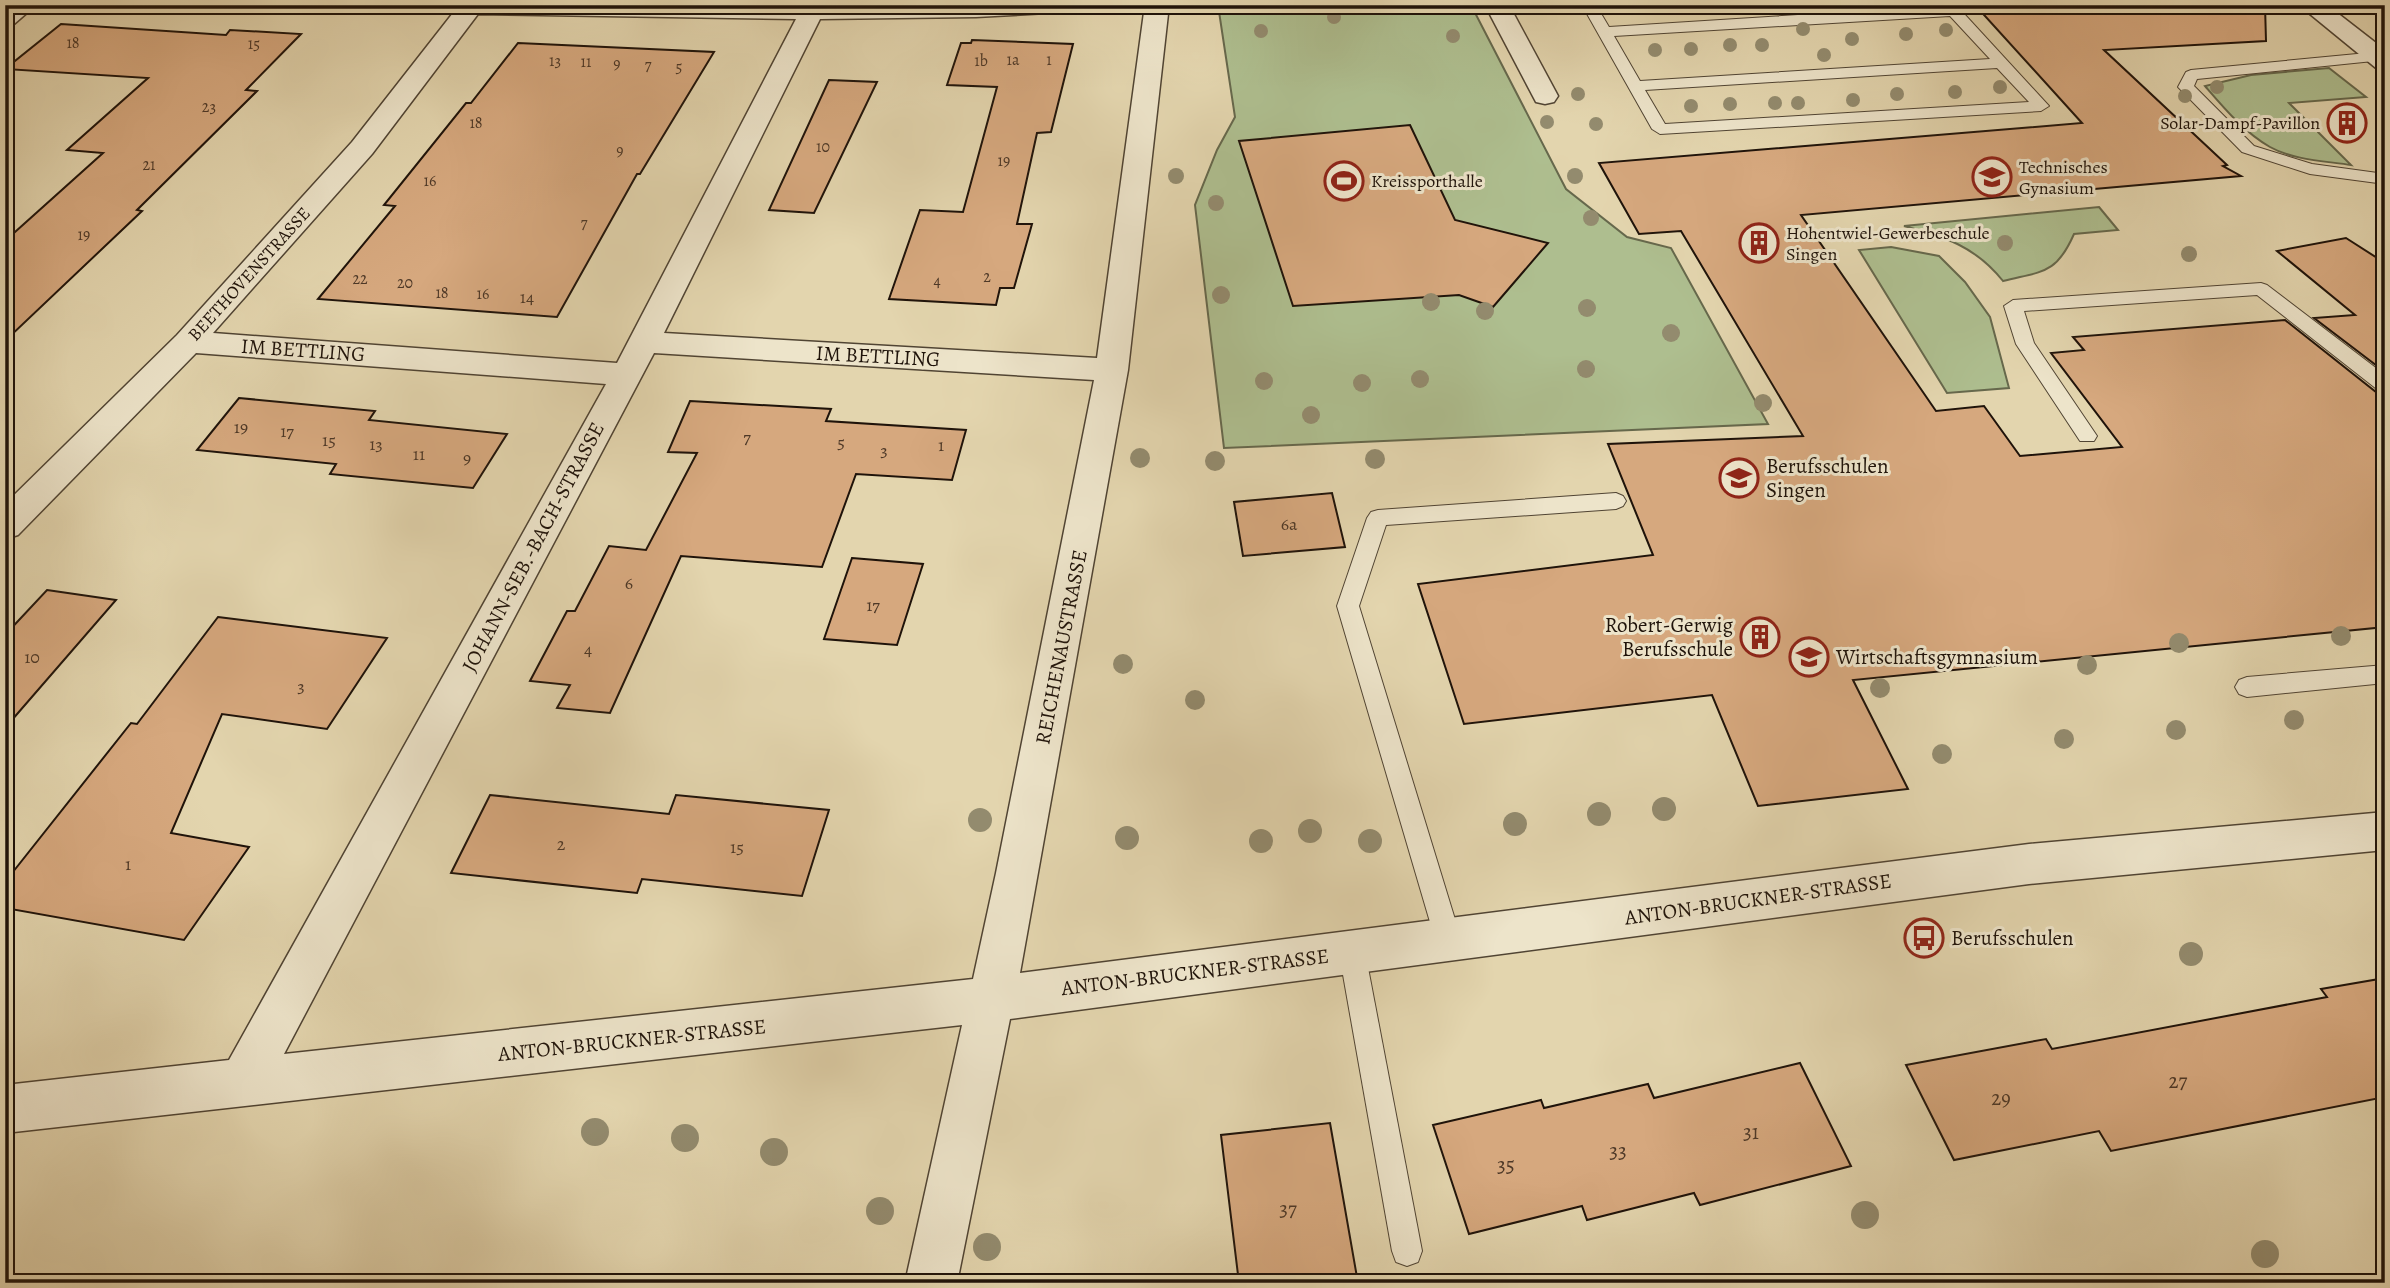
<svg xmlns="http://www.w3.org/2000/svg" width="2390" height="1288" font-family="Alegreya,serif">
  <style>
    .green { fill: #aebe8f; stroke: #66684c; stroke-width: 2 }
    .building { fill: #d6a87e; stroke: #1f130a; stroke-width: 2 }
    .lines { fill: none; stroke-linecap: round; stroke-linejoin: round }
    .lane-casing { stroke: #504433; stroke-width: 2 }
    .street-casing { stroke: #504433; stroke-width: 3 }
    .lane { fill: #ede4ca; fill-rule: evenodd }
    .street { fill: #ede4ca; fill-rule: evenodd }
    .tree { fill: #938b6e }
    .labels { text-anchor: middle; stroke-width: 6; stroke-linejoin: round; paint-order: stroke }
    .far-number-label { font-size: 16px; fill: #4d3827 }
    .far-poi-label { font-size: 18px; fill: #1f130a; stroke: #ede4ca; text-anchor: start }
    .far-street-label { font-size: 18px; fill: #1f130a; stroke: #ede4ca }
    .number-label { font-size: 18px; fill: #4d3827 }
    .street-label { font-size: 21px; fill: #1f130a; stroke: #ede4ca }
    .poi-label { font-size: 21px; fill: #1f130a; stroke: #ede4ca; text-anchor: start }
    .near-number-label { font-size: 21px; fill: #4d3827 }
  </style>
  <rect width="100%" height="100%" fill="#e3d5ae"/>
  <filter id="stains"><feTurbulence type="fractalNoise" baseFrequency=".00286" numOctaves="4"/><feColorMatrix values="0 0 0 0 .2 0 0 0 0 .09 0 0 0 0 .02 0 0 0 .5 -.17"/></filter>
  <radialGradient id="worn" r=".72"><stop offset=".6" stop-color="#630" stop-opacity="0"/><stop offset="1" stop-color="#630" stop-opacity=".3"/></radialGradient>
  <g class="green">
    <polygon points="1218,5 1471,5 1566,189 1627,237 1671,248 1768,424 1224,448 1195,205 1217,150 1235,117"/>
    <path d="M 2329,68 L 2366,97 L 2289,103 L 2351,165 C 2325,161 2293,160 2270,147 C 2244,132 2224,108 2205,86 L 2251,75 Z"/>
    <path d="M 2099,207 L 2118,230 L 2074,234 C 2056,275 2042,271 2003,281 C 1975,246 1945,237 1904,226 Z"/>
    <polygon points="1891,247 1939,256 1965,282 1990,317 2009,388 1947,393 1859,250"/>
  </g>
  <g class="building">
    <polygon points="1975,5 2265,5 2266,41 2104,50 2227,165 2223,166 2241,176 1801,215 1936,411 1984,406 2020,456 2122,447 2051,353 2084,350 2073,337 2285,320 2376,392 2385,394 2385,627 1853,680 1908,789 1758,806 1712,695 1464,724 1418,584 1653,555 1608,444 1803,436 1681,231 1639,234 1599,163 2082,123"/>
    <polygon points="61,24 226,35 230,30 301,34 246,90 257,91 137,210 142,211 5,341 5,241 103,153 67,150 148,78 5,69"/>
    <polygon points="972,40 1073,44 1051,132 1037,133 1017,224 1032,224 1014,288 1000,288 996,305 889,299 920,210 963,212 997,87 947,85 961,43 971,43"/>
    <polygon points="518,43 714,52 640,174 637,174 557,317 318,299 395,206 384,205 466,103 471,103"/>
    <polygon points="829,80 877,82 814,213 769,210"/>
    <polygon points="1410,125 1455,220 1548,243 1493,307 1459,295 1293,306 1239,141"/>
    <polygon points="2346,238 2385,263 2385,372 2314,318 2355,315 2277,251"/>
    <polygon points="239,398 375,411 369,420 507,434 473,488 330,474 336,464 197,450"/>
    <polygon points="690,401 831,409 826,421 966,430 952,480 856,474 822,567 681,556 610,713 557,708 570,685 530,681 567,611 575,611 609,546 646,550 697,453 668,452"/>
    <polygon points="1332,493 1345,547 1243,556 1234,502"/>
    <polygon points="852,558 923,564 897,645 824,639"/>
    <polygon points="47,590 116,600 5,728 5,635"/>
    <polygon points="218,617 387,638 327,729 222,714 171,833 249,847 184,940 5,908 5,882 131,723 137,724"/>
    <polygon points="490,795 669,814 676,795 829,810 802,896 642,879 637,893 451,873"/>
    <polygon points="2385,978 2385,1097 2111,1151 2099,1131 1954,1160 1906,1065 2046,1039 2052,1049 2327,997 2321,989"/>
    <polygon points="1800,1063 1851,1166 1700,1205 1694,1193 1587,1220 1582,1206 1469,1234 1433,1125 1541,1100 1544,1108 1648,1084 1654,1098"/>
    <polygon points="1330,1123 1358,1283 1239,1283 1221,1135"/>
  </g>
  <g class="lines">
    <g class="lane-casing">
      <g id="lane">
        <path d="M 1582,5 L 1596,5 L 1609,27 L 1956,5 L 2049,106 L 2041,111 L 1660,134 L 1652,129 ZM 1950,16 L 1990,59 L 1640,81 L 1614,36 ZM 1997,68 L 2029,102 L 1665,124 L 1645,90 Z"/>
        <polygon points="2378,52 2385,56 2383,60 2197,79 2194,86 2254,146 2312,164 2385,174 2385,184 2310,174 2242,152 2178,87 2186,72 2191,70"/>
        <polygon points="2261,283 2267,285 2385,375 2385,392 2378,390 2257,295 2024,311 2034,343 2097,436 2094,441 2080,441 2016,344 2004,306 2013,300"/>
        <polygon points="1616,493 1623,496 1626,501 1623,506 1616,509 1386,525 1359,606 1461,939 1457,948 1448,951 1439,948 1435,939 1337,606 1367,518 1371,512 1378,510"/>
        <polygon points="2385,665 2385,683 2247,697 2239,694 2235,687 2239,680 2247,677"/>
        <polygon points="1352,939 1361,943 1365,952 1422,1251 1418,1262 1407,1266 1396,1262 1392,1251 1339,952 1343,943"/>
      </g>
    </g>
    <g class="street-casing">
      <g id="street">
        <polygon points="8,5 36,5 14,24 5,26 5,7"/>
        <path d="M 1077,5 L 1074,10 L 1065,12 L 976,17 L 820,19 L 664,333 L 1097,358 L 1145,5 L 1169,5 L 1128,370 L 1020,973 L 2029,844 L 2385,812 L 2385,850 L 2029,884 L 1010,1019 L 957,1283 L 905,1283 L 962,1025 L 5,1133 L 5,1085 L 229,1060 L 606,384 L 196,353 L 18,535 L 5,539 L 5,504 L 177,335 L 352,142 L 453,13 L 438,11 L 435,5 ZM 478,14 L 796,19 L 617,363 L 213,333 L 372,154 ZM 654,353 L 1094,380 L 996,873 L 973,979 L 284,1054 Z"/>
        <polygon points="1485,5 1509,5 1558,96 1554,102 1545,104 1536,102"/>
        <polygon points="2299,5 2327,5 2385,50 2385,71 2376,68"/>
      </g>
    </g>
    <use href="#lane" class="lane"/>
    <use href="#street" class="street"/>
  </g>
  <g class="tree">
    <circle cx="1334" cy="17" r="7"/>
    <circle cx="1803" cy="29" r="7"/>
    <circle cx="1946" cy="30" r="7"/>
    <circle cx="1261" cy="31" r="7"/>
    <circle cx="1906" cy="34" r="7"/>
    <circle cx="1453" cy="36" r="7"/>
    <circle cx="1852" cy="39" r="7"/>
    <circle cx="1730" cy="45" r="7"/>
    <circle cx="1762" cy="45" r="7"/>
    <circle cx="1691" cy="49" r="7"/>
    <circle cx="1655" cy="50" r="7"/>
    <circle cx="1824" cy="55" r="7"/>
    <circle cx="2000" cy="87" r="7"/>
    <circle cx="2217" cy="87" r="7"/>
    <circle cx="1955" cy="92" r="7"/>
    <circle cx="1578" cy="94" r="7"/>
    <circle cx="1897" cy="94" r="7"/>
    <circle cx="2185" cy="96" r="7"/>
    <circle cx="1853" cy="100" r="7"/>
    <circle cx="1775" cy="103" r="7"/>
    <circle cx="1798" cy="103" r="7"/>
    <circle cx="1730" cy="104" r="7"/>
    <circle cx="1691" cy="106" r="7"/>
    <circle cx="1547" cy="122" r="7"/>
    <circle cx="1596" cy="124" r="7"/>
    <circle cx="1176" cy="176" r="8"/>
    <circle cx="1575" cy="176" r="8"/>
    <circle cx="1216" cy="203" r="8"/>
    <circle cx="1591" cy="218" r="8"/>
    <circle cx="2005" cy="243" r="8"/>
    <circle cx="2189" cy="254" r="8"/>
    <circle cx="1221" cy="295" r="9"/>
    <circle cx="1431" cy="302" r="9"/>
    <circle cx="1587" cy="308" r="9"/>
    <circle cx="1485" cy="311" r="9"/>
    <circle cx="1671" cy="333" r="9"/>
    <circle cx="1586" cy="369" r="9"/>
    <circle cx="1420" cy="379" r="9"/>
    <circle cx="1264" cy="381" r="9"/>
    <circle cx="1362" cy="383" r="9"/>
    <circle cx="1763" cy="403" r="9"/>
    <circle cx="1311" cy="415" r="9"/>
    <circle cx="1140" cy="458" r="10"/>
    <circle cx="1375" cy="459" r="10"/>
    <circle cx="1215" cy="461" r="10"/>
    <circle cx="2341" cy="636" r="10"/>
    <circle cx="2179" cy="643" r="10"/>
    <circle cx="1123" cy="664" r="10"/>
    <circle cx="2087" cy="665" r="10"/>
    <circle cx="1880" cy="688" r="10"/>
    <circle cx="1195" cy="700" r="10"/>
    <circle cx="2294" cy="720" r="10"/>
    <circle cx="2176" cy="730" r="10"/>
    <circle cx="2064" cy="739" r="10"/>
    <circle cx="1942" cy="754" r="10"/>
    <circle cx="1664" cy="809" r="12"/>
    <circle cx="1599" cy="814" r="12"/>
    <circle cx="980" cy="820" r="12"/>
    <circle cx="1515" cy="824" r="12"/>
    <circle cx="1310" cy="831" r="12"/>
    <circle cx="1127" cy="838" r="12"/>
    <circle cx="1261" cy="841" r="12"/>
    <circle cx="1370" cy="841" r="12"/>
    <circle cx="2191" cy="954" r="12"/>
    <circle cx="595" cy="1132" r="14"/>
    <circle cx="685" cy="1138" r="14"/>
    <circle cx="774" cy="1152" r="14"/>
    <circle cx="880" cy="1211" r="14"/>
    <circle cx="1865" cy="1215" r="14"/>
    <circle cx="987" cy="1247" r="14"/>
    <circle cx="2265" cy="1254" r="14"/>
  </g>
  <defs>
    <g id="building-ring" transform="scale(2.0125)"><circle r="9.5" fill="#ede4ca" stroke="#8f2418" stroke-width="1.5"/><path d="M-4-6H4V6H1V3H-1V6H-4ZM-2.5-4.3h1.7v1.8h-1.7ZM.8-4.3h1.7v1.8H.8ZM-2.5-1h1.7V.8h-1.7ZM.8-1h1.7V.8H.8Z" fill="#8f2418"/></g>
    <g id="school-ring" transform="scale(2.0125)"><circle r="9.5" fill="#ede4ca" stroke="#8f2418" stroke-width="1.5"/><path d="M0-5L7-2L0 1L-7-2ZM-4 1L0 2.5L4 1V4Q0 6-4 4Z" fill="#8f2418"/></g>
    <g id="stadium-ring" transform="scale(2.0125)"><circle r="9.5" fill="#ede4ca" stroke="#8f2418" stroke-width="1.5"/><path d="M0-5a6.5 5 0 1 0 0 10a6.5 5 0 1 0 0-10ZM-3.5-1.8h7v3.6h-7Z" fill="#8f2418"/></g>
    <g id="bus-ring" transform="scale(2.0125)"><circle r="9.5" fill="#ede4ca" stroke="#8f2418" stroke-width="1.5"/><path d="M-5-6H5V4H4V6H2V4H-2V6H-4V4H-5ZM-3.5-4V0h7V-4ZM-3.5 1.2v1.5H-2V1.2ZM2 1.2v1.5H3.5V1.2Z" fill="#8f2418"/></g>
  </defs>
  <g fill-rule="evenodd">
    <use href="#building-ring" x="2347" y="123"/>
    <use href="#school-ring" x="1992" y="177"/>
    <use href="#stadium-ring" x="1344" y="181"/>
    <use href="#building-ring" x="1759" y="243"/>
    <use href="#school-ring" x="1739" y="478"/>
    <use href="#building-ring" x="1760" y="637"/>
    <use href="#school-ring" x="1809" y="657"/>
    <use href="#bus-ring" x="1924" y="938"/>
  </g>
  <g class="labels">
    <g class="far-number-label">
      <text x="73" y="48">18</text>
      <text x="254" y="49">15</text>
      <text x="1013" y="65">1a</text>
      <text x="1049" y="65">1</text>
      <text x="555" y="66">13</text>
      <text x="981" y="66">1b</text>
      <text x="586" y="67">11</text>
      <text x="617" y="69">9</text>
      <text x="648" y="70">7</text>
      <text x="679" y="72">5</text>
      <text x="209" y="112">23</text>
      <text x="476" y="128">18</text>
      <text x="823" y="152">10</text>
      <text x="620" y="156">9</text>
      <text x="1004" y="166">19</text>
      <text x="149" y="170">21</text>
      <text x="430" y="186">16</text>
      <text x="584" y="228">7</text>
      <text x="84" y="240">19</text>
      <text x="987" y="282">2</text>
      <text x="360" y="284">22</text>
      <text x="937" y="286">4</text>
      <text x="405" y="288">20</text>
      <text x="442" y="298">18</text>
      <text x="483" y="299">16</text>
    </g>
    <g class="far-poi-label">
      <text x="2320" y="129" text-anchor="end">Solar-Dampf-Pavillon</text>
      <text x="2019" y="173">Technisches<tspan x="2019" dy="21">Gynasium</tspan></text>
      <text x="1371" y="187">Kreissporthalle</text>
      <text x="1786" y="239">Hohentwiel-Gewerbeschule<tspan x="1786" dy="21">Singen</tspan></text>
    </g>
    <g class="far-street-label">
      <text transform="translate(249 274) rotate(-48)" y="6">BEETHOVENSTRASSE</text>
    </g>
    <g class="number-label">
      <text x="527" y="303">14</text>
      <text x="241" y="433">19</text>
      <text x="287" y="437">17</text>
      <text x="747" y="443">7</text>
      <text x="329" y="446">15</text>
      <text x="841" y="448">5</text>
      <text x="376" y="450">13</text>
      <text x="941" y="451">1</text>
      <text x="884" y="456">3</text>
      <text x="419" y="460">11</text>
      <text x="467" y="464">9</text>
      <text x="1289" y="530">6a</text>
      <text x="629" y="589">6</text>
      <text x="873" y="611">17</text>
      <text x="588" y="655">4</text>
      <text x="32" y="663">10</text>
      <text x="301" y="692">3</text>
      <text x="561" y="850">2</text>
      <text x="737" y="853">15</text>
      <text x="128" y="870">1</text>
    </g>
    <g class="street-label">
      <text transform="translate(303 350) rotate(4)" y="7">IM BETTLING</text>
      <text transform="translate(878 356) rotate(3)" y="7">IM BETTLING</text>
      <text transform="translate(533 547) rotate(-62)" y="7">JOHANN-SEB.-BACH-STRASSE</text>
      <text transform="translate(1061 647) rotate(-79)" y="7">REICHENAUSTRASSE</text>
      <text transform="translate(1758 899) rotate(-8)" y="7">ANTON-BRUCKNER-STRASSE</text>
      <text transform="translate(1195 972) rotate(-7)" y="7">ANTON-BRUCKNER-STRASSE</text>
      <text transform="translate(632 1040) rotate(-6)" y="7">ANTON-BRUCKNER-STRASSE</text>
    </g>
    <g class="poi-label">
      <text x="1766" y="473">Berufsschulen<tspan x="1766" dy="24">Singen</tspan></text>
      <text x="1733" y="632" text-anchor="end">Robert-Gerwig<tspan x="1733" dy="24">Berufsschule</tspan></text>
      <text x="1836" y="664">Wirtschaftsgymnasium</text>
      <text x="1951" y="945">Berufsschulen</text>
    </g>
    <g class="near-number-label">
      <text x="2178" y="1088">27</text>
      <text x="2001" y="1105">29</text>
      <text x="1751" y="1139">31</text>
      <text x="1618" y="1158">33</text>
      <text x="1506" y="1172">35</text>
      <text x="1288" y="1216">37</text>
    </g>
  </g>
  <rect width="2390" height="1288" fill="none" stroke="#e3d5ae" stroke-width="28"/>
  <rect x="7" y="7" width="2376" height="1274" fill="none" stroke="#1f130a" stroke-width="3.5"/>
  <rect x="14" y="14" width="2362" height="1260" fill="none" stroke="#1f130a" stroke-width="2"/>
  <rect width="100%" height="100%" filter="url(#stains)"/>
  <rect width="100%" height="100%" fill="url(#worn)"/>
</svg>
